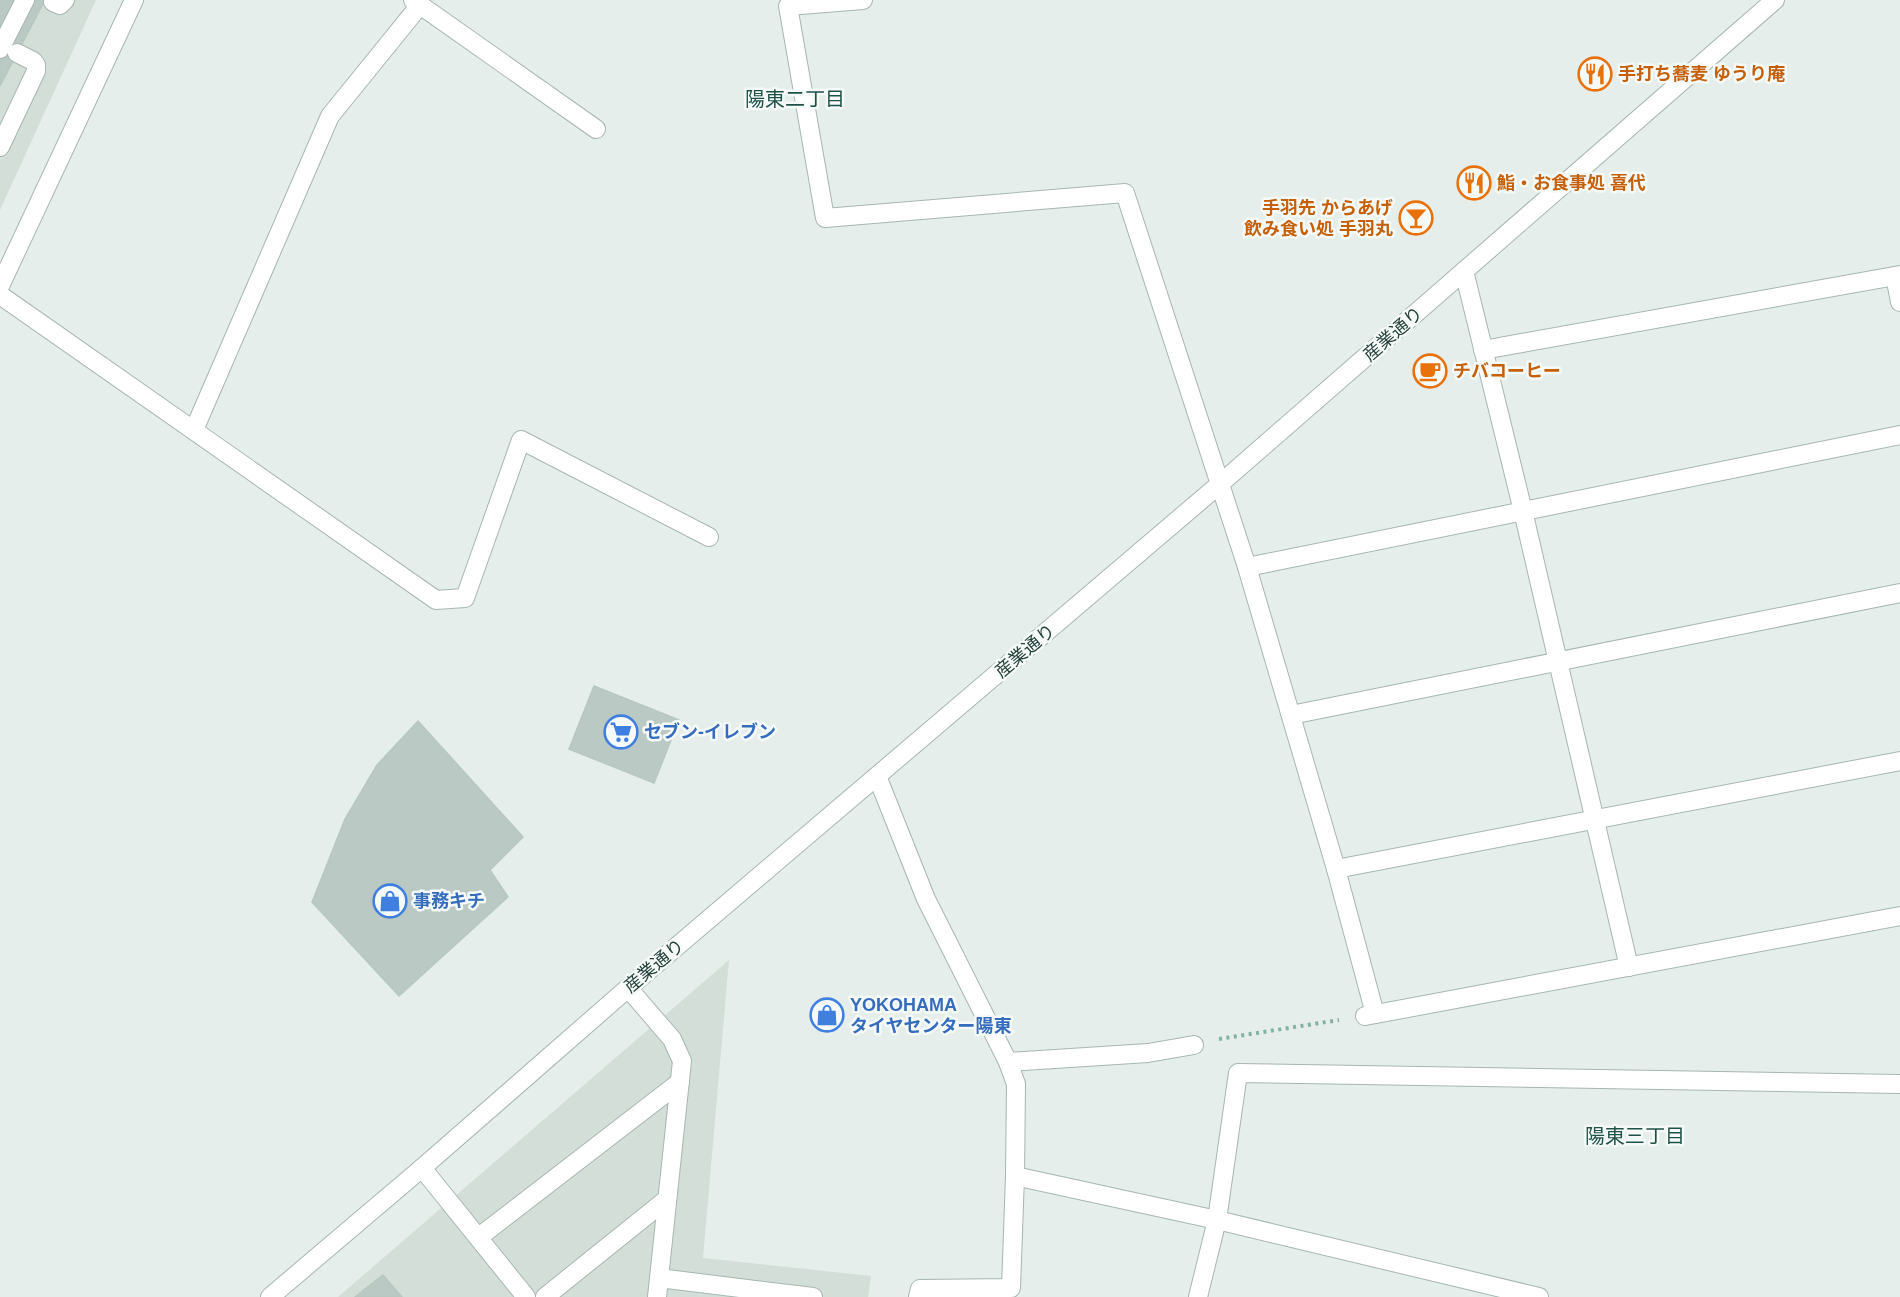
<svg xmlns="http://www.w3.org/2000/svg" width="1900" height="1297" font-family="Arial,'Noto Sans JP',sans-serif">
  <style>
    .built { fill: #d3ded9 }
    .building { fill: #bac9c3; stroke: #b7c8c1; stroke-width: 1.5 }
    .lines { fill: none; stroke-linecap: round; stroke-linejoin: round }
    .minor-casing { stroke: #a7b6b1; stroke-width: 20 }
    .path { stroke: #85b1a5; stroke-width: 4; stroke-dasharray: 3 4.5; stroke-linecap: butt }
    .minor { stroke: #fff; stroke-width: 18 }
    .labels { text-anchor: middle; stroke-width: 5; stroke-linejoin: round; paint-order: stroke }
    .food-label { font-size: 18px; font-weight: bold; fill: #c56008; stroke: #f5faf8; text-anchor: start }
    .street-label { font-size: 18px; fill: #244039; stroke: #f5faf8 }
    .shop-label { font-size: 18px; font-weight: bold; fill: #366cbe; stroke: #f5faf8; text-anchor: start }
    .neighbourhood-label { font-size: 20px; fill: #1f5247; stroke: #f5faf8 }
  </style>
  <rect width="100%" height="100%" fill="#e5eeea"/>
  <g class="built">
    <polygon points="0,0 96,0 0,210"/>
    <polygon points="729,960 703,1258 871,1276 868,1297 338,1297"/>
  </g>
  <g class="building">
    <polygon points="0,0 45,0 0,86"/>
    <polygon points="594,686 679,720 654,783 569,749"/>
    <polygon points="418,721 523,837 490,870 508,897 399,996 312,902 345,819 377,765"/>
    <polygon points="383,1275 402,1297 355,1297"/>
  </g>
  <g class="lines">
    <g class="minor-casing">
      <g id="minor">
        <polyline points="413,0 596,129"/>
        <polyline points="863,0 788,6 825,218 1125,193 1247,567 1336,869 1375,1014"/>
        <polyline points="53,2 60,5 65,0"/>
        <polyline points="0,49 25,0"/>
        <polyline points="0,147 36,71 36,65 33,61 17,53"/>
        <polyline points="1464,271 1523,511 1629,967"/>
        <polyline points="1895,276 1900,302"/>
        <polyline points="0,286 134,0"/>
        <polyline points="0,295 436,600 465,598 521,440 709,537"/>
        <polyline points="1483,350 1900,275"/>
        <polyline points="194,430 330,116 420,5"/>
        <polyline points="1247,567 1900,435"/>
        <polyline points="1291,715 1900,593"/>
        <polyline points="877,776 926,899 1008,1062 1016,1084 1015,1176 1217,1220 1539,1297"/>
        <polyline points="1336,869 1900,761"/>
        <polyline points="628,988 672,1039 682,1061 657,1297"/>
        <polyline points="1365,1016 1900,916"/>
        <polyline points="1008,1062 1148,1053 1194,1045"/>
        <polyline points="422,1168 526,1297"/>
        <polyline points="479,1237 680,1082"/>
        <polyline points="659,1278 813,1297"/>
        <polyline points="270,1297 422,1168 628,988 1221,483 1775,0"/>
        <polyline points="545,1297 667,1199"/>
        <polyline points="918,1297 920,1289 1011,1288 1015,1176"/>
        <polyline points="1198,1297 1217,1220 1238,1073 1900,1084"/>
      </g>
    </g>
    <polyline class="path" points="1219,1039 1339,1020"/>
    <use href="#minor" class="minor"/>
  </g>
  <defs>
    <g id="restaurant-ring" transform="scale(1.725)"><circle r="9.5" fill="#f5faf8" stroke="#e8710a" stroke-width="1.5"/><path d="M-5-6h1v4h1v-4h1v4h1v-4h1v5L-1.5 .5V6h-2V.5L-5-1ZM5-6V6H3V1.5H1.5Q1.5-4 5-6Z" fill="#e8710a"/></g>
    <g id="bar-ring" transform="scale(1.725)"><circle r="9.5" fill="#f5faf8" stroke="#e8710a" stroke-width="1.5"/><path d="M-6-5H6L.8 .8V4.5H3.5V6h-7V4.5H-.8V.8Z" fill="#e8710a"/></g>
    <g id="cafe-ring" transform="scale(1.725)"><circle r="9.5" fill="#f5faf8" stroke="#e8710a" stroke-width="1.5"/><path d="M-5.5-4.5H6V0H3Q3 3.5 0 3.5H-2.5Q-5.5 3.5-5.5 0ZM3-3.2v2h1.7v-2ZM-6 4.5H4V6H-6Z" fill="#e8710a"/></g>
    <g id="supermarket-ring" transform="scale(1.725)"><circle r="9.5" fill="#f5faf8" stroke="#3f7fe0" stroke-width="1.5"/><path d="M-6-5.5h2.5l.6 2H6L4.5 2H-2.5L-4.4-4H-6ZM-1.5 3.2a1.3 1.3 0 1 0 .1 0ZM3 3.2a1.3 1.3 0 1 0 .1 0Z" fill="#3f7fe0"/></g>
    <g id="shop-ring" transform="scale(1.725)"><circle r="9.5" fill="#f5faf8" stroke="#3f7fe0" stroke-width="1.5"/><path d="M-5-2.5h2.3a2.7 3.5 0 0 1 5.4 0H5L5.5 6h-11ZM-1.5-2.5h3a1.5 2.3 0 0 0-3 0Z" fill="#3f7fe0"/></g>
  </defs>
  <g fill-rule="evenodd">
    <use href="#restaurant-ring" x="1595" y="74"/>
    <use href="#restaurant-ring" x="1474" y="183"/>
    <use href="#bar-ring" x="1416" y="218"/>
    <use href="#cafe-ring" x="1430" y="371"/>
    <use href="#supermarket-ring" x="621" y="732"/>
    <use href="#shop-ring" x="390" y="901"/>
    <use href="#shop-ring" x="827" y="1015"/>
  </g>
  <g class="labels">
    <g class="food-label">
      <text x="1618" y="80">手打ち蕎麦 ゆうり庵</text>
      <text x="1497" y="189">鮨・お食事処 喜代</text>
      <text x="1393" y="214" text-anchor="end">手羽先 からあげ<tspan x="1393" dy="21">飲み食い処 手羽丸</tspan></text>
      <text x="1453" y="377">チバコーヒー</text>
    </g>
    <g class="street-label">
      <text transform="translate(1393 334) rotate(-41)" y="6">産業通り</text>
      <text transform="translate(1025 651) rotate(-40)" y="6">産業通り</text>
      <text transform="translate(654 966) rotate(-40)" y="6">産業通り</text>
    </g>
    <g class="shop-label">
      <text x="644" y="738">セブン-イレブン</text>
      <text x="413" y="907">事務キチ</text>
      <text x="850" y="1011">YOKOHAMA<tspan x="850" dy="21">タイヤセンター陽東</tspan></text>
    </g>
    <g class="neighbourhood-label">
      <text x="795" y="106">陽東二丁目</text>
      <text x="1635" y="1143">陽東三丁目</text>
    </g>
  </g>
</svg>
